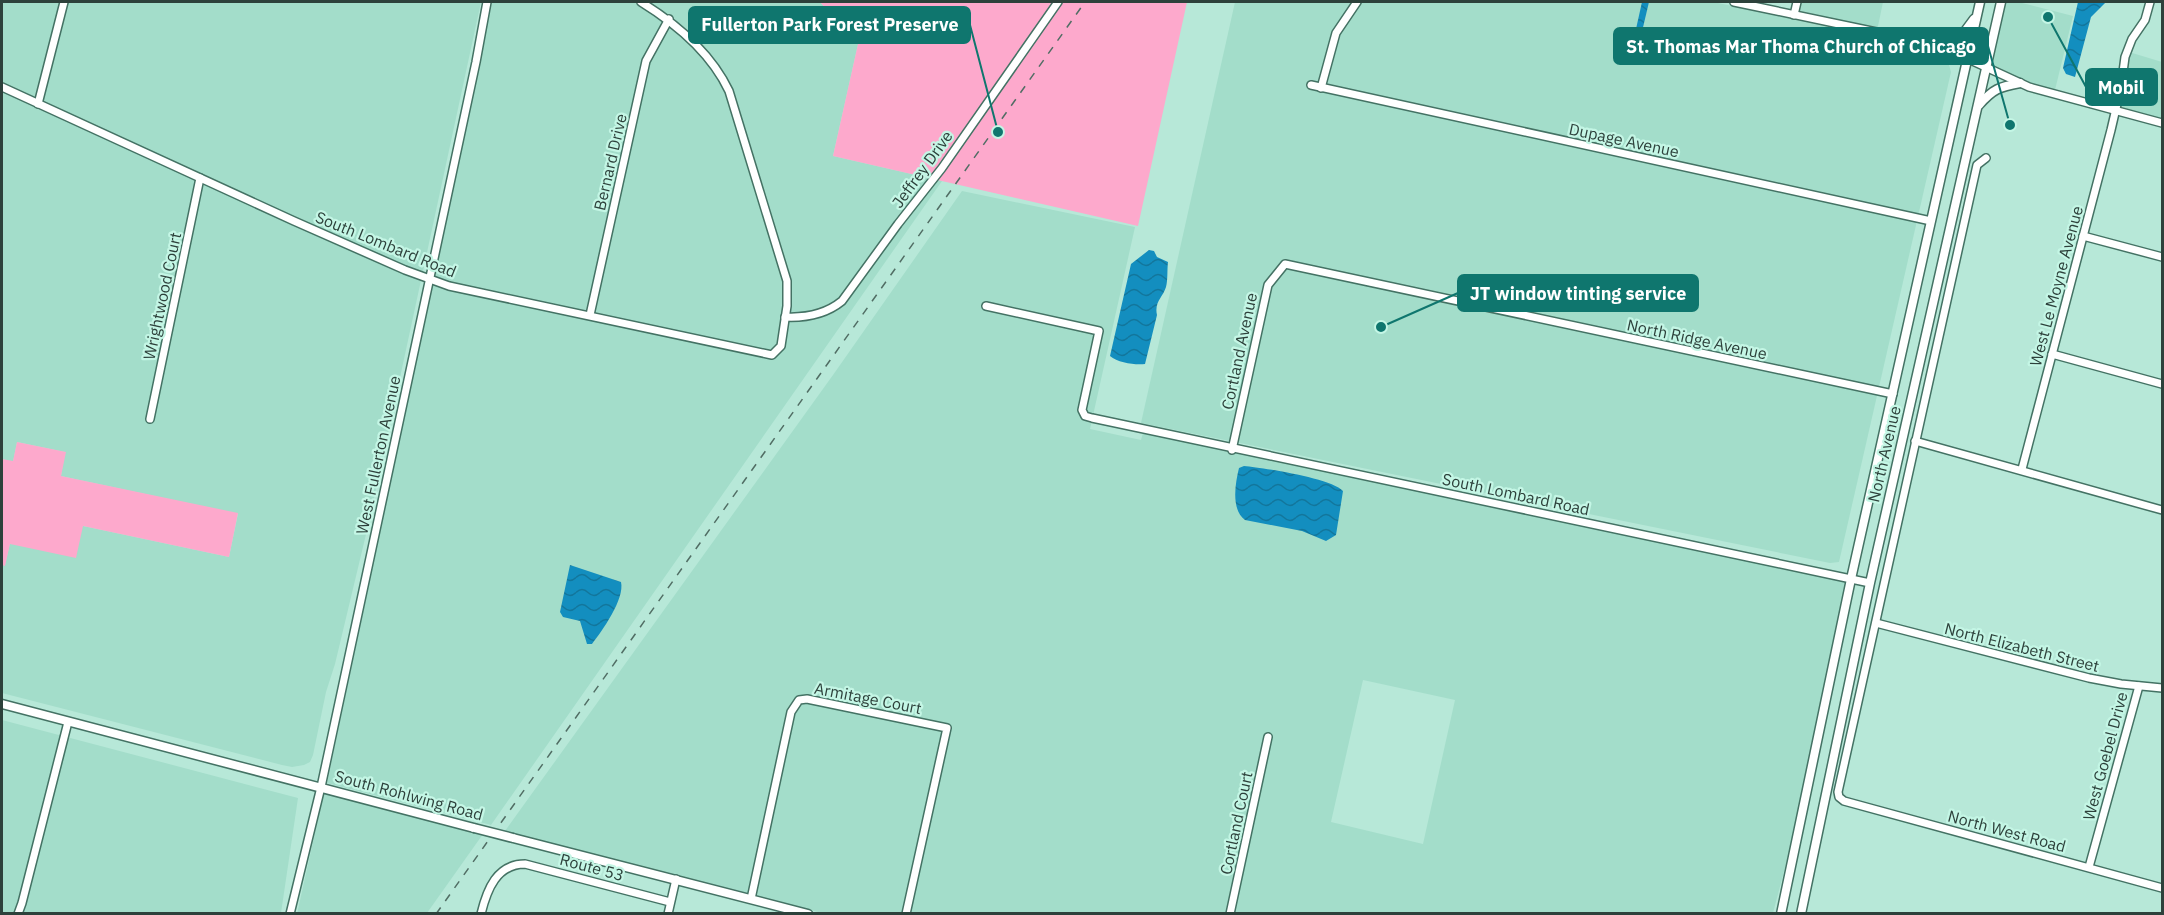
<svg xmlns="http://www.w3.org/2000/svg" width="2164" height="915" font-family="'IBM Plex Sans',sans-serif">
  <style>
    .built { fill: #a3ddca; fill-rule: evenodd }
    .park { fill: #fda9cc }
    .water { fill: url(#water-waves) }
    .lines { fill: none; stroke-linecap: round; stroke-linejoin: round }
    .minor-casing { stroke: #447264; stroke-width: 10 }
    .major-casing { stroke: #447264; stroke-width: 11 }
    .minor { stroke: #fff; stroke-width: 7 }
    .major { stroke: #fff; stroke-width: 8 }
    .rail { stroke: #516d64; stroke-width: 1.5; stroke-dasharray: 8 8; stroke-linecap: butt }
    .major-bridge-casing { stroke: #447264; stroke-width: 11; stroke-linecap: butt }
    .major-bridge { stroke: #fff; stroke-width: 8 }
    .labels { text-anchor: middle; stroke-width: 4.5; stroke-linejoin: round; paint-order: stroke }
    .street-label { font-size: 16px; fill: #2d413b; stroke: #c4f6e5 }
    .leader { fill: none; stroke: #0f766e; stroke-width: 2 }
    .callout-dot { fill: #0f766e; stroke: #c4f6e5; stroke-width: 2 }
    .callout { fill: #0f766e; stroke: #0f766e; stroke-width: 2 }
    .callout-label { font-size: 18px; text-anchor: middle; font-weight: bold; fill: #fff }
  </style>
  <defs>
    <pattern id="water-waves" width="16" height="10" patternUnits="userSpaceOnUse" patternTransform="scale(1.5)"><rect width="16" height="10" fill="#138ebf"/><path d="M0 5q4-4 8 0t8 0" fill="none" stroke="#12769c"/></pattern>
  </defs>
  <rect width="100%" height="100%" fill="#b7e8d8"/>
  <g class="built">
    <polygon points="2,2 481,2 368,526 335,664 326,692 313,755 310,762 304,765 292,767 282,765 2,693 2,565 5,565 10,543 83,526 229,557 238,514 61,476 65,452 17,442 13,462 2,459"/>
    <polygon points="492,2 820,2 858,44 833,156 942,181 491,825 327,783"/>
    <polygon points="1235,2 1713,2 1924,45 1949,65 1951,72 1839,562 1830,563 1141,423"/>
    <polygon points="1799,2 1883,2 1877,31 1796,14"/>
    <polygon points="2003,2 2018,2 2073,16 2055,90 2030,85 1990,66"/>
    <polygon points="2129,52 2162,62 2162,121 2118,109"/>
    <path d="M 962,191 L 1135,227 L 1090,429 L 1141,440 L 1143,433 L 1847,580 L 1802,803 L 1773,913 L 822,913 L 505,831 L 833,375 ZM 1363,680 L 1455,700 L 1423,844 L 1331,822 Z"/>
    <polygon points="2,720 298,798 281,913 2,913"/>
    <polygon points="324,792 483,834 427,913 297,914"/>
  </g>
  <g class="park">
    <polygon points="820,2 1187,2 1138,226 833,156 858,44"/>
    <polygon points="17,442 66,452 61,476 238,513 229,557 83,526 76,558 10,544 5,566 2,565 2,459 13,461"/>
  </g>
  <g class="water">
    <polygon points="1642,2 1649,2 1640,40 1637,41 1634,38"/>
    <polygon points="2078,2 2106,2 2091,17 2075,77 2066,74 2063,68"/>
    <path d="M 1149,250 L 1154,251 L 1157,257 L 1168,262 C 1167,270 1168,280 1166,287 C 1163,297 1154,302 1157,315 L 1145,364 C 1135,365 1118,363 1110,356 L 1131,264 Z"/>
    <path d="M 1244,466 C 1264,468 1331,478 1343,491 L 1336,535 L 1326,541 L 1302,531 L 1245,520 C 1231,510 1235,484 1239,468 Z"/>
    <path d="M 570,565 L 621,582 C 625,599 602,631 592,644 L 587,644 L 580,621 L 563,617 L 560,612 Z"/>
  </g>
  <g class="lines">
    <g class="minor-casing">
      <g id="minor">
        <polyline points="1734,2 1929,43 1951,51 2029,87 2162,123"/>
        <polyline points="1794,15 1797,2"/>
        <polyline points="1311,85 1931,221"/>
        <path d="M 2,87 L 294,221 L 405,270 L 449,286 L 772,355 L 781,346 L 787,306 L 787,281 L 729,91 C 711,53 675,23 641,2"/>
        <polyline points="1321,88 1336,33 1357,2"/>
        <polyline points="38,104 64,2"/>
        <polyline points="1986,158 1977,165 1838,792 1839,797 1844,801 2162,888"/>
        <polyline points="2083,236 2162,257"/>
        <polyline points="986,306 1099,331 1082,410 1085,416 1092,418 1870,583"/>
        <polyline points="590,315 646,61 669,19"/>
        <path d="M 785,317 C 806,318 826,314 842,301 L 898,224 L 942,168 L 1058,2"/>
        <polyline points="2052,354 2162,384"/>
        <polyline points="150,419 200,178"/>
        <polyline points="1915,441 2162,510"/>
        <polyline points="1232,450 1268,285 1285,264 1893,394"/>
        <polyline points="2022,469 2111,130 2121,87 2125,57 2132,39 2145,20 2150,2"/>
        <polyline points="1876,623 2089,678 2121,684 2162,688"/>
        <polyline points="2089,867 2139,686"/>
        <polyline points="751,899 791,712 799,700 807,699 947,728 906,914"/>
        <polyline points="18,914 22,903 68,722"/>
        <polyline points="290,914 321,787 476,62 487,2"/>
        <path d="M 481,914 C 487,889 497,864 525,864 L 670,902"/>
        <polyline points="668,914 676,879"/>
        <polyline points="1230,914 1268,737"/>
      </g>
    </g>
    <g class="major-casing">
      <g id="major">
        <polyline points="1940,48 1957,42 1974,19"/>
        <path d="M 1979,105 C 1993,89 1999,87 2020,83"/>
        <polyline points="2,704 474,828"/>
        <polyline points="513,838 808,914"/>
        <polyline points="1781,914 1851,579 1980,2"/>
        <polyline points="1801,914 1870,583 2001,2"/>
      </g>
    </g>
    <use href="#minor" class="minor"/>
    <use href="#major" class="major"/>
    <polyline class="rail" points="436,914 1085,2"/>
    <g class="major-bridge-casing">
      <polyline id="major-bridge" points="474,828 513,838"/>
    </g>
    <use href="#major-bridge" class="major-bridge"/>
  </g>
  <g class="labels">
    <g class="street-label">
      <text transform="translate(1624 140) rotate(12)" y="6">Dupage Avenue</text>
      <text transform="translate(610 162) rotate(-77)" y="6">Bernard Drive</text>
      <text transform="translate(922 169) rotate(-54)" y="6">Jeffrey Drive</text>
      <text transform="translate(386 244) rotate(22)" y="6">South Lombard Road</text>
      <text transform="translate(2056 286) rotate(-75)" y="6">West Le Moyne Avenue</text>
      <text transform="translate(162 296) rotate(-78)" y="6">Wrightwood Court</text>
      <text transform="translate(1697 339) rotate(12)" y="6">North Ridge Avenue</text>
      <text transform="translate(1239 351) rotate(-78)" y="6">Cortland Avenue</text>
      <text transform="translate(1884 454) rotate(-77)" y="6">North Avenue</text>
      <text transform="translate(378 455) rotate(-78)" y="6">West Fullerton Avenue</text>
      <text transform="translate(1516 494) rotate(12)" y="6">South Lombard Road</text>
      <text transform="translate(2022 647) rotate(14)" y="6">North Elizabeth Street</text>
      <text transform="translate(868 698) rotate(11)" y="6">Armitage Court</text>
      <text transform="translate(2105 756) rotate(-75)" y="6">West Goebel Drive</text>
      <text transform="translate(409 795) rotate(15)" y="6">South Rohlwing Road</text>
      <text transform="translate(1236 823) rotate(-78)" y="6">Cortland Court</text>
      <text transform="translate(2007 831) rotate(15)" y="6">North West Road</text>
      <text transform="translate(592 867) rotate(15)" y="6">Route 53</text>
    </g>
  </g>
  <path class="leader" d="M998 132L970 25M2010 125L1988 46M2048 17L2086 87M1381 327L1458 293"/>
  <g class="callout-dot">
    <circle cx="998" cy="132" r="6"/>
    <circle cx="2010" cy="125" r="6"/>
    <circle cx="2048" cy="17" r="6"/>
    <circle cx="1381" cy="327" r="6"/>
  </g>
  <g class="callout">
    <rect x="689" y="7" width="281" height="36" rx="6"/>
    <rect x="1614" y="28" width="374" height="36" rx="6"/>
    <rect x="2086" y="69" width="71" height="36" rx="6"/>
    <rect x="1458" y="275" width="240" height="36" rx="6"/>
  </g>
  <g class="callout-label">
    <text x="830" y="31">Fullerton Park Forest Preserve</text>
    <text x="1801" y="53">St. Thomas Mar Thoma Church of Chicago</text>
    <text x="2121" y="94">Mobil</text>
    <text x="1578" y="300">JT window tinting service</text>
  </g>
  <rect width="2164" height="915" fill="none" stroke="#2d413b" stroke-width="6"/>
</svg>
